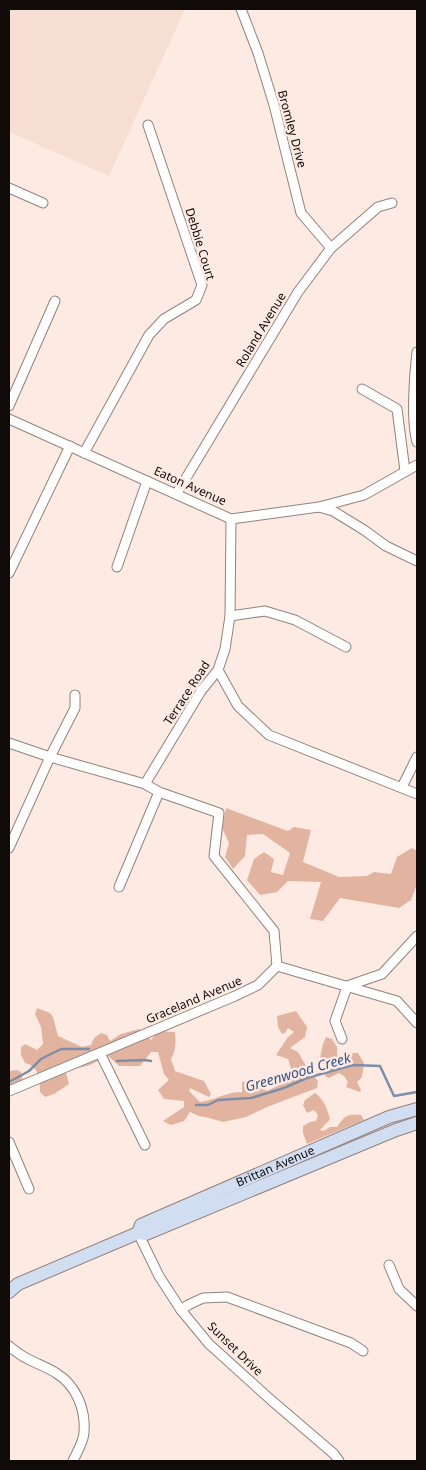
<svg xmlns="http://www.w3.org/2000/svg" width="426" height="1470" font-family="'Noto Sans',sans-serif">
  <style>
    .built { fill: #f7ded2 }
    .forest { fill: #e2b49f }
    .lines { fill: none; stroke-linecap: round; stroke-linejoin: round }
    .stream { stroke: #7f8ea8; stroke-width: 2.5 }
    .street-casing { stroke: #92827b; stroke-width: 11 }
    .secondary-casing { stroke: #92827b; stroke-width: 14 }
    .street { stroke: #fff; stroke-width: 9 }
    .secondary { stroke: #d1def2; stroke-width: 12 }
    .labels { text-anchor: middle; stroke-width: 5; stroke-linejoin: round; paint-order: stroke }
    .street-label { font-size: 12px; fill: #100b08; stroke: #fdebe3 }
    .water-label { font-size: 14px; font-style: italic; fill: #355487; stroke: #fdebe3 }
  </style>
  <rect width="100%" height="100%" fill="#fdebe3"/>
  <polygon class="built" points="9,9 185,9 109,176 9,132"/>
  <g class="forest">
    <polygon points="226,808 288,831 294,827 311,830 303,862 339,877 367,876 374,872 391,874 397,857 412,848 417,851 417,884 411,900 399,908 340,898 323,921 310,919 321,882 288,881 277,892 260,895 247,880 254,859 264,852 274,859 271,872 283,875 290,853 263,834 247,835 245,856 233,869 225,857 229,843 222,828"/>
    <path d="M 37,1008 L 50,1013 L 53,1017 L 58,1036 L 82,1047 L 91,1045 L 94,1038 L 101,1033 L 107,1035 L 110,1041 L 121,1034 L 139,1029 L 151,1040 L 158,1031 L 175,1032 C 176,1042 176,1051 171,1059 L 175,1071 L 204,1081 L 211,1094 L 209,1097 L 190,1088 L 189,1091 L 200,1102 C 216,1100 225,1092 242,1092 L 242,1082 L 248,1081 L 253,1088 L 260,1087 L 267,1091 L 294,1078 L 288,1059 L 276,1055 L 288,1037 L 294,1032 L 288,1028 L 285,1033 L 282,1034 L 278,1027 L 277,1016 L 296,1011 L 307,1027 L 305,1037 L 290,1048 L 298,1052 L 309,1071 L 318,1081 L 317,1088 L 267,1107 L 246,1117 L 223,1122 L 209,1118 L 199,1116 L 190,1112 L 184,1121 L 171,1125 L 163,1121 L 184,1107 L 184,1101 L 164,1099 L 158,1090 L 169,1080 L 164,1074 L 158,1052 L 151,1052 L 140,1066 L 119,1066 L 106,1054 C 95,1067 81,1067 65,1070 L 69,1084 L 54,1094 L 45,1097 L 40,1092 C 40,1080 39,1066 25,1063 L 21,1055 L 21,1047 L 25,1044 L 37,1050 L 43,1044 L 41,1027 L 35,1014 Z"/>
    <polygon points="326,1037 332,1039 337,1047 337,1055 343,1057 352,1053 358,1053 364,1063 362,1077 357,1082 361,1090 360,1092 346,1087 348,1082 344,1076 339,1073 329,1078 325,1076 326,1068 320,1058 323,1044"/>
    <polygon points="17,1070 21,1072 23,1082 9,1090 9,1071"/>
    <path d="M 315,1093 C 324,1099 327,1109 330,1119 L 320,1130 L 324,1131 L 330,1127 L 337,1127 C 344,1116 348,1113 361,1115 L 364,1120 L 307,1144 L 303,1133 L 303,1126 L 310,1122 L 316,1121 L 318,1115 L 314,1110 L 307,1113 L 303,1105 L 305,1100 Z"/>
  </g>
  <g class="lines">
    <g class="stream">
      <polyline points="117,1061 145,1060 151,1061"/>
      <polyline points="9,1082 29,1071 41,1059 61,1049 89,1049"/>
      <polyline points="196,1105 208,1105 218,1100 251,1098 284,1088 307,1078 353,1065 380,1066 394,1096 417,1092"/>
    </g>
    <g class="street-casing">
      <g id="street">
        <polyline points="241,9 258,53 274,105 301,213 331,248"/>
        <polyline points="9,188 43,203"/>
        <path d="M 417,352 C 414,376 411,420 417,442"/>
        <polyline points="362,389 397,409 405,471"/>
        <polyline points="9,406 55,301"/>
        <polyline points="9,419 231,519 319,507 333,511 364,530 386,546 417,561"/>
        <polyline points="84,453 149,335 164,319 196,300 202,285 148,125"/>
        <polyline points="177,493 298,292 331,248 378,207 392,203"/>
        <polyline points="319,507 364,495 417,465"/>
        <polyline points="117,567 147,481"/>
        <polyline points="9,573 70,446"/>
        <polyline points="230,616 265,611 295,620 346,647"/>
        <polyline points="218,670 238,706 269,735 417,794"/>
        <polyline points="9,743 50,757 145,784 159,792 219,813 214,856 274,931 277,966"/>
        <polyline points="145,784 201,691 218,670 225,649 230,616 231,519"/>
        <polyline points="402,787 417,757"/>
        <polyline points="9,848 50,757 75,708 75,695"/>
        <polyline points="119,887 159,792"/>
        <polyline points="277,966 397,1001 417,1023"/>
        <polyline points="347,986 382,974 417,936"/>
        <polyline points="342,1039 335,1021 347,987"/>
        <polyline points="100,1053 145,1145"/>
        <polyline points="9,1091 235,996 258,985 277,966"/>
        <polyline points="9,1142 29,1189"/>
        <polyline points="138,1233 159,1276 181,1310 209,1344 271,1400 334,1454 339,1461"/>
        <polyline points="389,1265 399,1289 417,1306"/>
        <polyline points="181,1310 188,1305 203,1298 227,1297 351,1343 363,1351"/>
        <path d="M 9,1346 C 15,1351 21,1356 28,1359 C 37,1364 47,1367 56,1373 C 76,1385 86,1409 84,1433 C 83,1443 77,1452 73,1461"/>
      </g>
    </g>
    <g class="secondary-casing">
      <g id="secondary">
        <path id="s1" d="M 138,1233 L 141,1225 L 389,1117 L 417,1109"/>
        <polyline points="9,1292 18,1284 138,1233 146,1234 396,1130 417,1123"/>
      </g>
    </g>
    <use href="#street" class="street"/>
    <use href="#secondary" class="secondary"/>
  </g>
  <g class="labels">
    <g class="street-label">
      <text transform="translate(292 129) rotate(75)" y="4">Bromley Drive</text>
      <text transform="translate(200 244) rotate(73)" y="4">Debbie Court</text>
      <text transform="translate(261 330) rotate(-59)" y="4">Roland Avenue</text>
      <text transform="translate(190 486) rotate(24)" y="4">Eaton Avenue</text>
      <text transform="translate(187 693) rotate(-57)" y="4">Terrace Road</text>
      <text transform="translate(194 1000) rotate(-23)" y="4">Graceland Avenue</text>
      <text dy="4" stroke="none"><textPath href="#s1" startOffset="155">Brittan Avenue</textPath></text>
      <text transform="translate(235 1349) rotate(44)" y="4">Sunset Drive</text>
    </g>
    <g class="water-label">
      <text transform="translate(298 1072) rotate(-16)" y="5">Greenwood Creek</text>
    </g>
  </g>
  <rect width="426" height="1470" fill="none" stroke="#100b08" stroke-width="20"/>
</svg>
